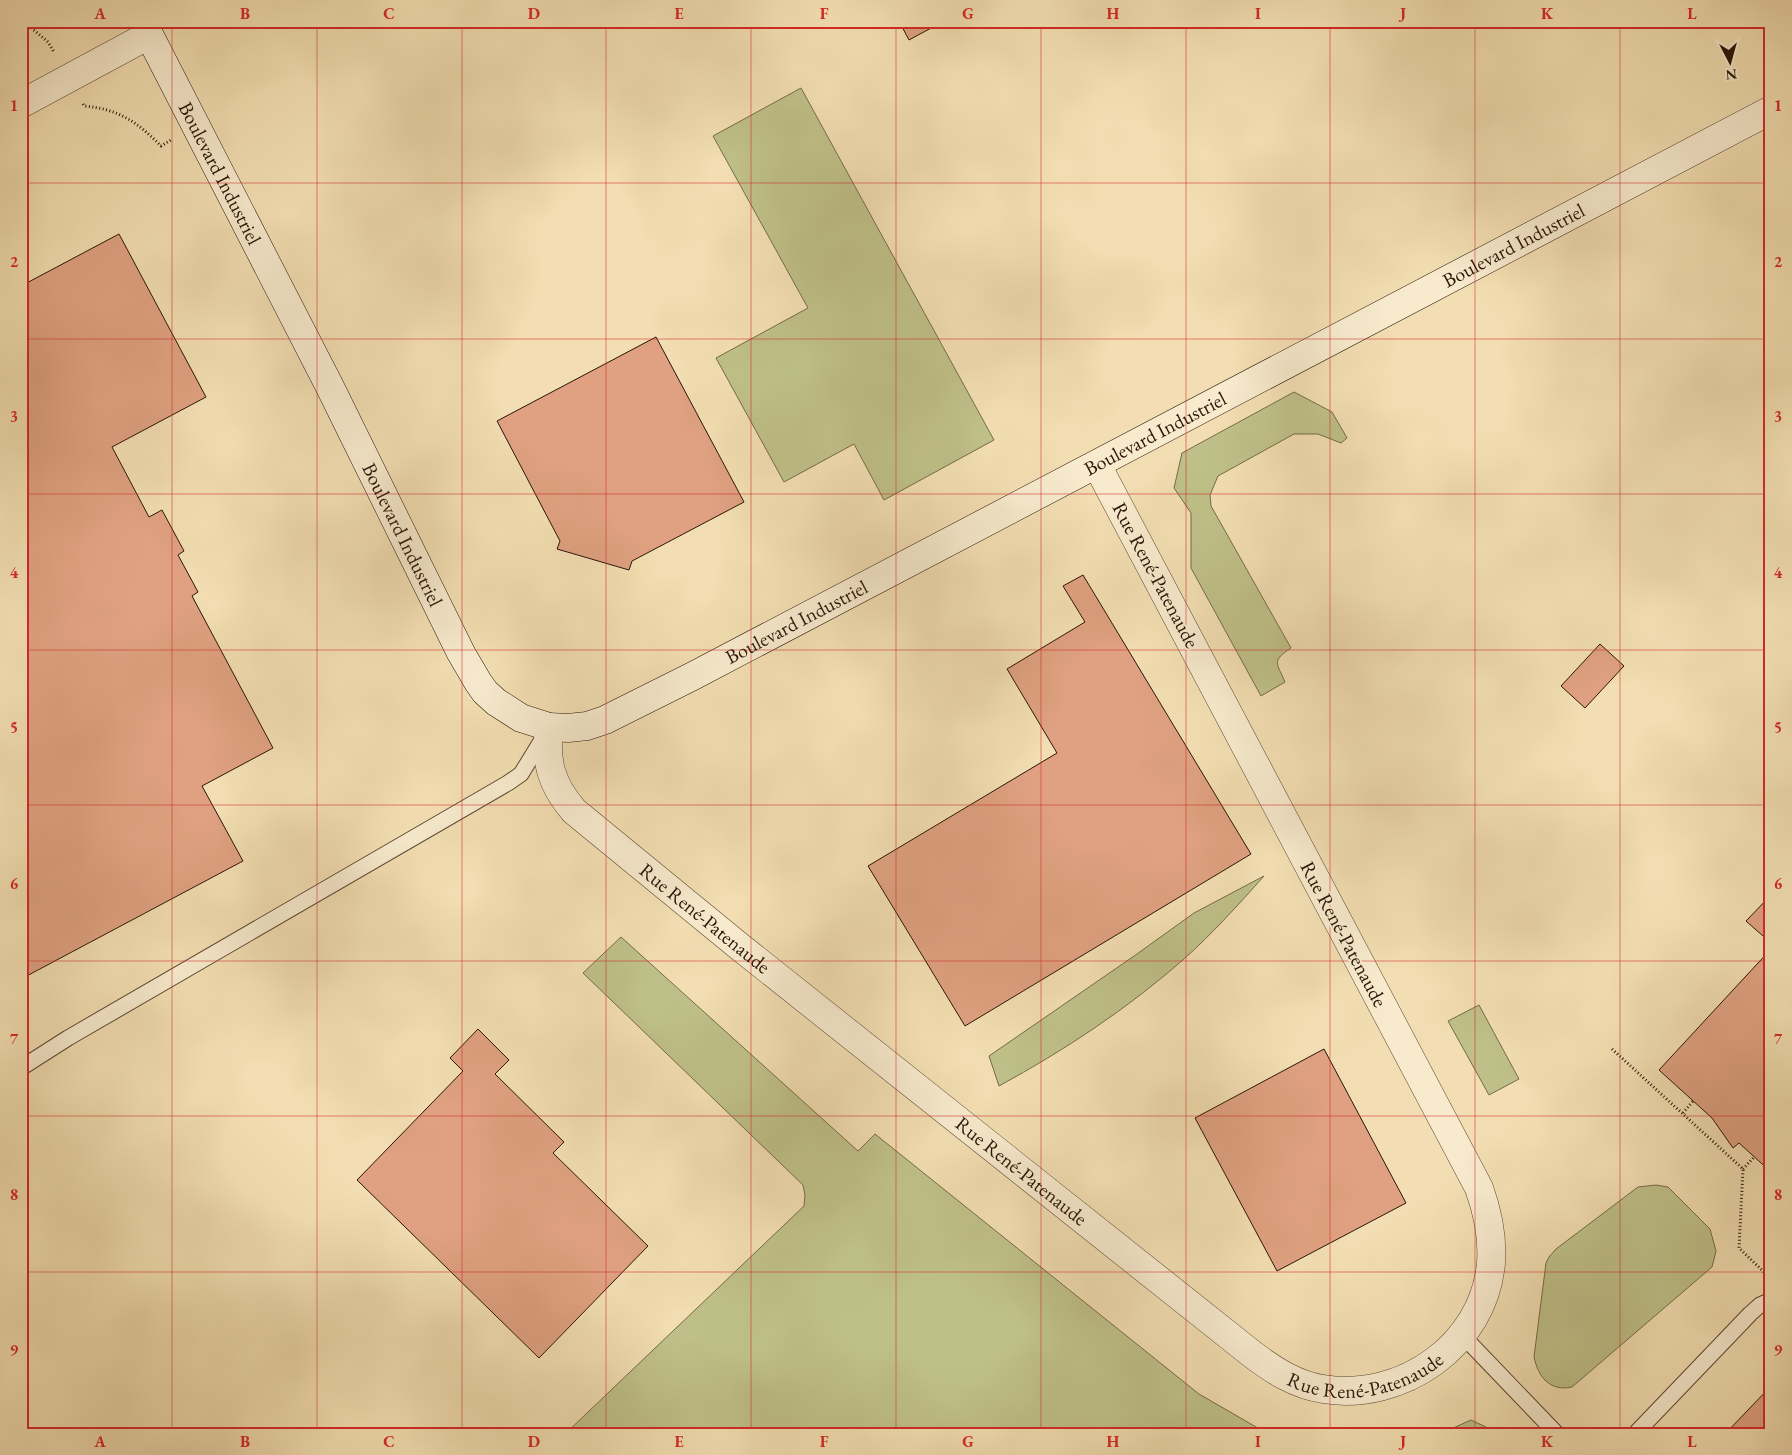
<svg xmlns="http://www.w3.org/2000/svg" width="1792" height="1455" font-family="'EB Garamond',serif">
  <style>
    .green { fill: #bfc089; stroke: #756a48 }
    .building { fill: #dfa181; stroke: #2b1508 }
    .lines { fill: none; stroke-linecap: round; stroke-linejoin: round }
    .lane-casing { stroke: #5d4732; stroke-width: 17 }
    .street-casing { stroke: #5d4732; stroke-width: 29 }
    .secondary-casing { stroke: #2b1508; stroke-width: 29 }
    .path { stroke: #2b1508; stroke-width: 3; stroke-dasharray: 1 2.5; stroke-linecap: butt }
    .lane { stroke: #f7eacd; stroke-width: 15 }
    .street { stroke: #f7eacd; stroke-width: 28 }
    .secondary { stroke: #f7eacd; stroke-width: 28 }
    .grid { fill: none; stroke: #d62828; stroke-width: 1; stroke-opacity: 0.55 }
    .labels { text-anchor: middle; stroke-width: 4; stroke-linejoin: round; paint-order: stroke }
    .street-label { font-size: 20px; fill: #2b1508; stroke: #f7eacd }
    .neatline { fill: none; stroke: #d62828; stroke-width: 2 }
    .grid-label { font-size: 16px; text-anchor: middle; font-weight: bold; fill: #d62828 }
  </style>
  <rect width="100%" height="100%" fill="#f2deb2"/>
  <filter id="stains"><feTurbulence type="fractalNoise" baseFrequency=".004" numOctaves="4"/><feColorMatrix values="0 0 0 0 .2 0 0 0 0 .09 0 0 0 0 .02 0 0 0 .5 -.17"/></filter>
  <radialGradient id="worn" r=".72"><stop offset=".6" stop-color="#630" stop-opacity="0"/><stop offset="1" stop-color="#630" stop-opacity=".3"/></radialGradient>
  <g class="green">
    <polygon points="801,88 994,440 884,500 854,444 784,482 716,358 808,308 713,136"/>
    <path d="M 1294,392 L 1332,412 L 1347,438 L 1341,443 L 1318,434 L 1294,434 L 1218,476 L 1210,495 L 1211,506 L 1291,648 C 1271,661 1277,663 1285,682 L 1261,696 L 1191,568 L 1191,513 L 1174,488 L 1182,453 Z"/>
    <path d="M 1264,876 C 1238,905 1213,933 1184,959 C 1127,1009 1065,1050 999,1086 L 989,1056 L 1137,954 L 1194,913 Z"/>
    <polygon points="621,937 858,1151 875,1134 1199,1394 1263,1431 1272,1434 565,1434 804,1206 805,1195 803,1185 583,973"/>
    <polygon points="1479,1005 1519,1079 1489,1095 1448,1021"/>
    <path d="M 1656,1185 L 1668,1187 L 1710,1229 L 1716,1251 L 1712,1267 L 1572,1387 C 1549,1392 1538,1376 1534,1357 L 1546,1263 L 1549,1257 L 1556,1249 L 1638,1187 Z"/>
    <polygon points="1471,1420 1488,1428 1492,1434 1440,1434"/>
  </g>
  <g class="building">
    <polygon points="899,21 944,21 909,40"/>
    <polygon points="119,234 206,397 112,447 149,517 162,510 184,551 178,555 198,592 192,596 273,748 202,786 243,861 21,979 21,286"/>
    <polygon points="656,337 744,502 632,561 629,570 557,549 560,541 497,421"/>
    <polygon points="1083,575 1251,854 965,1026 868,866 1057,753 1007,669 1085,622 1063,586"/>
    <polygon points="1600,644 1624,666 1585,708 1561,686"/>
    <polygon points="1771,895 1771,943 1746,921"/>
    <polygon points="1771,949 1771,1172 1739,1143 1733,1148 1712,1118 1659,1070"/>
    <polygon points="478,1029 509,1060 495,1074 564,1142 553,1153 648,1246 539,1358 357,1180 463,1071 450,1058"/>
    <polygon points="1324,1049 1406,1203 1277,1271 1195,1118"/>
    <polygon points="1771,1386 1771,1434 1725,1434"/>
  </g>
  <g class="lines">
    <g class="lane-casing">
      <g id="lane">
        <polyline points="21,1068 68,1038 508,783 521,774 545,735"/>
        <polyline points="1462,1335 1557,1434"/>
        <polyline points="1635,1434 1750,1314 1760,1305 1771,1300"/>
      </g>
    </g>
    <g class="street-casing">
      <g id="street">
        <polyline points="21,104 149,35"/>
        <path id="s1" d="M 549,727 C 545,762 551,784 574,811 L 740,947 L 1252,1354 C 1273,1370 1296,1385 1323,1389 C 1402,1402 1484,1345 1491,1263 C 1493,1237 1488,1213 1479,1188 L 1097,465"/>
      </g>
    </g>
    <g class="secondary-casing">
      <g id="secondary">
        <path id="s2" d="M 142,21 L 330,387 L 461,653 L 478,682 L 485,692 L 496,702 L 521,718 L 549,727 L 568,728 L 587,726 L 605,720 L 693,676 L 1771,110"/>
      </g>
    </g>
    <g class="path">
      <polyline points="23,21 48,42 54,52"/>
      <path d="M 83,104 L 84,106 C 119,109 137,122 161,146 L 171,140"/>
      <polyline points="1612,1049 1743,1169 1739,1248 1768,1276"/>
      <polyline points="1683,1113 1693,1101"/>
      <polyline points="1743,1169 1754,1157"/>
    </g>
    <use href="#lane" class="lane"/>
    <use href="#street" class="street"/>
    <use href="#secondary" class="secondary"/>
  </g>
  <path class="grid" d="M 172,21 L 172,1434M 317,21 L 317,1434M 462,21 L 462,1434M 606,21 L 606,1434M 751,21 L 751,1434M 896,21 L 896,1434M 1041,21 L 1041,1434M 1186,21 L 1186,1434M 1330,21 L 1330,1434M 1475,21 L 1475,1434M 1620,21 L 1620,1434M 21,183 L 1771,183M 21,339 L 1771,339M 21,494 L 1771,494M 21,650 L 1771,650M 21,805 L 1771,805M 21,961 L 1771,961M 21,1116 L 1771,1116M 21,1272 L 1771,1272"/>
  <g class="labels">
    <g class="street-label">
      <text dy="7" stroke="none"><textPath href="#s2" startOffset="171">Boulevard Industriel</textPath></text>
      <text dy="7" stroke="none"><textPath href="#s2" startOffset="1910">Boulevard Industriel</textPath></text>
      <text dy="7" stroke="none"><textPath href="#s2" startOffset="1505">Boulevard Industriel</textPath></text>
      <text dy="7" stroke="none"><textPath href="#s2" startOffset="576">Boulevard Industriel</textPath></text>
      <text transform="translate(1156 575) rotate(62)" y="7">Rue René-Patenaude</text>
      <text dy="7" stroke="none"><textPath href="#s2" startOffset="1100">Boulevard Industriel</textPath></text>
      <text dy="7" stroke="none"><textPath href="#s1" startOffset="260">Rue René-Patenaude</textPath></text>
      <text transform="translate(1344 934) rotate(62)" y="7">Rue René-Patenaude</text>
      <text dy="7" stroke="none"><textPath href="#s1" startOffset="665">Rue René-Patenaude</textPath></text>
      <text dy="7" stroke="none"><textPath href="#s1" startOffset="1084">Rue René-Patenaude</textPath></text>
    </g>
  </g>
  <rect width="1792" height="1455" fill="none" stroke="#f2deb2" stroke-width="55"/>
  <g transform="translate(1730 62) rotate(174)" stroke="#f7eacd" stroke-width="4" paint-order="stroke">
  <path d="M0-4L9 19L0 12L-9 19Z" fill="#2b1508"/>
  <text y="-8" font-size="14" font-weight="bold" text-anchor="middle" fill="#2b1508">N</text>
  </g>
  <rect x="28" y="28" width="1736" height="1400" class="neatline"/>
  <g class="grid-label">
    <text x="100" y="19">A</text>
    <text x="245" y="19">B</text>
    <text x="389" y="19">C</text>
    <text x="534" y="19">D</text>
    <text x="679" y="19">E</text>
    <text x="824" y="19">F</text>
    <text x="968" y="19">G</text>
    <text x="1113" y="19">H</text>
    <text x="1258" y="19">I</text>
    <text x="1403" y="19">J</text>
    <text x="1547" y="19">K</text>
    <text x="1692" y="19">L</text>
    <text x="14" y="111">1</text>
    <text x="1778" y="111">1</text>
    <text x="14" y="267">2</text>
    <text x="1778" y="267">2</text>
    <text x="14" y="422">3</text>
    <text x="1778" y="422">3</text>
    <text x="14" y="578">4</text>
    <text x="1778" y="578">4</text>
    <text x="14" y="733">5</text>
    <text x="1778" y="733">5</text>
    <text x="14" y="889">6</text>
    <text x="1778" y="889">6</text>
    <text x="14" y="1044">7</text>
    <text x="1778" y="1044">7</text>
    <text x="14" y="1200">8</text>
    <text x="1778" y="1200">8</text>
    <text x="14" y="1355">9</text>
    <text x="1778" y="1355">9</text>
    <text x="100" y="1447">A</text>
    <text x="245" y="1447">B</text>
    <text x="389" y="1447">C</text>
    <text x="534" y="1447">D</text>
    <text x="679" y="1447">E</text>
    <text x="824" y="1447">F</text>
    <text x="968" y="1447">G</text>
    <text x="1113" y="1447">H</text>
    <text x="1258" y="1447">I</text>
    <text x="1403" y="1447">J</text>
    <text x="1547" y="1447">K</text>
    <text x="1692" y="1447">L</text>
  </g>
  <rect width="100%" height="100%" filter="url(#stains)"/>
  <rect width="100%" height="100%" fill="url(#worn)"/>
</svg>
